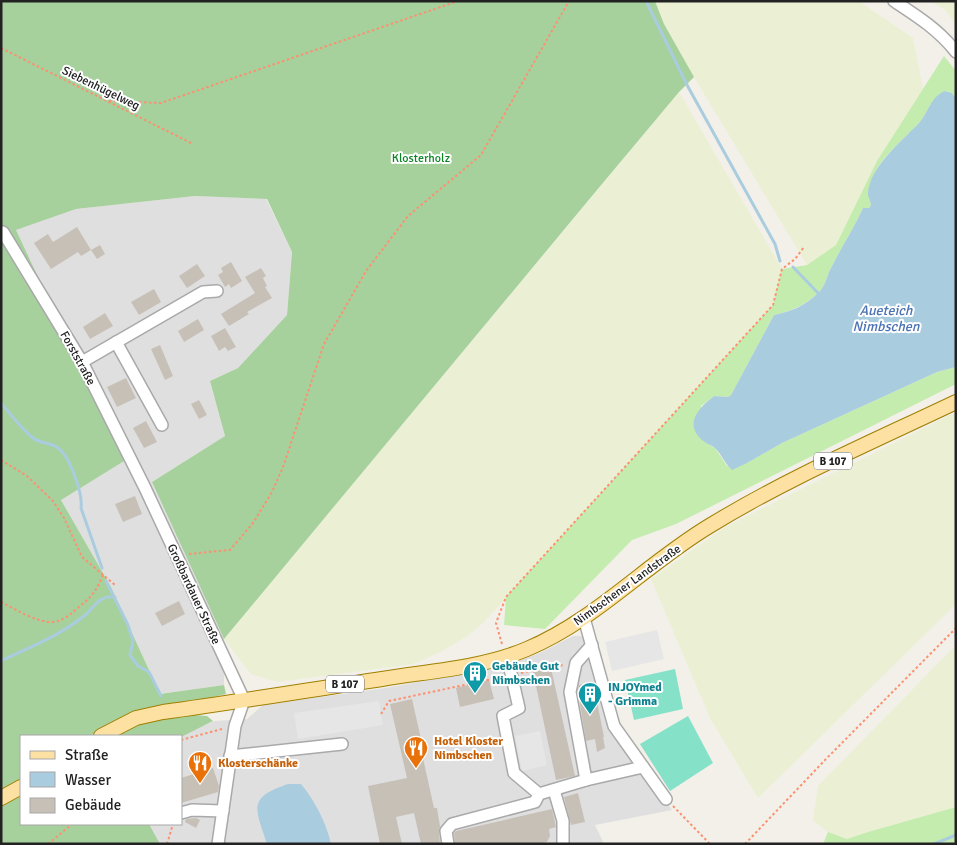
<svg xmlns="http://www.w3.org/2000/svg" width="957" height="845" font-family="Signika,sans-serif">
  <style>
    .residential { fill: #e0dfdf }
    .farmland { fill: #ebf0d4 }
    .grass { fill: #c5ecaf }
    .forest { fill: #a6d19d }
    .pitch { fill: #86e1c9 }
    .parking { fill: #e6e6e6 }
    .water { fill: #a9ccdf }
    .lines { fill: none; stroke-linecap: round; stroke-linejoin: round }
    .stream { stroke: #a9ccdf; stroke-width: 3 }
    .building { fill: #c7c0b7 }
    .minor-casing { stroke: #a9a9a9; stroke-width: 14 }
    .major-casing { stroke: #9f7f00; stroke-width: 16 }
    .path { stroke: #fc9070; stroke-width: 2; stroke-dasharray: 2.5 2.5; stroke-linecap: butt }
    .minor { stroke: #fff; stroke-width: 11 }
    .major { stroke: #fde1a2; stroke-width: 14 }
    .labels { text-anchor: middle; stroke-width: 4; stroke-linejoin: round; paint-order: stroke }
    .shield { fill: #fff; stroke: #646464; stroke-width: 1 }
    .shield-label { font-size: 11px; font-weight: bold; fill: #222 }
    .street-label { font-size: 12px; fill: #222; stroke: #fff }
    .park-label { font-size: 12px; fill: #0a8524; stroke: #fff }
    .culture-label { font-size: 12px; font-weight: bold; fill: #0d838f; stroke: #fff; text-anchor: start }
    .food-label { font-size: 12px; font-weight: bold; fill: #c56008; stroke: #fff; text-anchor: start }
    .water-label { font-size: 14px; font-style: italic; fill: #4b72b4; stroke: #fff }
  </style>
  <rect width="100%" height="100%" fill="#f2f0e8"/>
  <g class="residential">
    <polygon points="195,196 266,199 292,252 287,315 238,368 210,381 225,436 152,482 224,639 224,685 160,694 111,587 61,500 16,230 76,209"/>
    <polygon points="573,636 587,636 597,679 644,773 672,810 595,825 604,844 160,844 149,824 181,824 181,736 178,736 215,721 247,719 263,705 386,688 507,665 542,652"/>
  </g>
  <g class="farmland">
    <polygon points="655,1 853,1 860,2 913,38 923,89 877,161 836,245 807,265 694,77 664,24"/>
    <polygon points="930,1 956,1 956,25 945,10"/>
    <polygon points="679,92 782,269 773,305 482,624 466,637 442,651 413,664 277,682 251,674 224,639"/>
    <polygon points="956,412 956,604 758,798 710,718 651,579 725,527"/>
    <polygon points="956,645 956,807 868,832 847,839 828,832 813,820 818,786"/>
  </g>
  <g class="grass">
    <path d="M 944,56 L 956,71 L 956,99 L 952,93 L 946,91 C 932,96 928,112 919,123 C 903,141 879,157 871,182 C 869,188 871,198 871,205 L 869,208 L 863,208 C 854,228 842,246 832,266 C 827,274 826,286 818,293 C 805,305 792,311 774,315 L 731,395 L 728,397 L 714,396 L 701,406 L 703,441 L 715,448 L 727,466 L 747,463 L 782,443 L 937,372 L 956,367 L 956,384 L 676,524 L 632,540 L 545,629 L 504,625 L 506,597 L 773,305 L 782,269 L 807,265 L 836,245 L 877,161 Z"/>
    <polygon points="956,807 956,844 823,844 828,832 847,839 868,832"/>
  </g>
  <g class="forest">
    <polygon points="1,1 655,1 664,24 694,77 679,92 597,190 224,639 152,482 225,436 210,381 238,368 287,315 292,252 267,199 195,196 76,209 16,230 124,461 61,500 111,587 160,694 224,685 226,694 116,721 90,736 21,736 21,780 1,790"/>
    <polygon points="182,714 207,716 213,721 181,737 112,736 138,724"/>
    <polygon points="21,793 21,824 149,824 160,844 1,844 1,804"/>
  </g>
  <g class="pitch">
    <polygon points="675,669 683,709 634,720 625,680"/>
    <polygon points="688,716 713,763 670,791 640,744"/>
  </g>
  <g class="parking">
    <polygon points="657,630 664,659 612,671 605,642"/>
    <polygon points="379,701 383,725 298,739 294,713"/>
    <polygon points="540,731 547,765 522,771 515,736"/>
  </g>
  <g class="water">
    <path d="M 945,91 L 952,93 L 956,99 L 956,367 L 937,372 L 782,443 L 747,463 L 732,470 C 725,464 722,455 715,448 C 712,445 706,444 702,440 C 683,423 700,407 714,396 L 728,397 L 731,395 L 774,315 C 792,311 805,306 818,293 C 826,286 827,274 832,266 C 842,246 854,228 863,208 L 869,208 L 871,205 C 871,201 868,198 868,194 C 869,167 902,141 919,123 C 928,113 931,96 945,91 Z"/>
    <path d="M 288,784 L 301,784 C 315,801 326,822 331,844 L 267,844 C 256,809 246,798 288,784 Z"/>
  </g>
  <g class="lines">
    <g class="stream">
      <polyline points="646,1 687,85 775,244 780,261"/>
      <polyline points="793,267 818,293"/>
      <path d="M 1,403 C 11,415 21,428 33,438 C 40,444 50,442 58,448 C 70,456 83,494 81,508 L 102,568"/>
      <polyline points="106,581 128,625 133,641 130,655 138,666 149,672 161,696"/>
      <path d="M 1,661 C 30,647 59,636 84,616 C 95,607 98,595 115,597"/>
      <polyline points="934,844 956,835"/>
    </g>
  </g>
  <g class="building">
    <polygon points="77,227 91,250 81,256 78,252 51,269 34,243 48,234 53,242"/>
    <polygon points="100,245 105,254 97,259 91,250"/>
    <polygon points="231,262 242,281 231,288 229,284 225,287 218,275 223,272 221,268"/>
    <polygon points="197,264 205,276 187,288 179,276"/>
    <polygon points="261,268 266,276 263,278 267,286 265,287 272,298 247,312 249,314 229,326 221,314 255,293 245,277"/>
    <polygon points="154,289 161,302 139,315 131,302"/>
    <polygon points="105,313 113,326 90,339 83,327"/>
    <polygon points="198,319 204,330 184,342 178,331"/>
    <polygon points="225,328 236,347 228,351 225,347 219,351 211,336"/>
    <polygon points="160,345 173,376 165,380 151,349"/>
    <polygon points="126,378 136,398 117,407 107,387"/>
    <polygon points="199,400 207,415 199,419 191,404"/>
    <polygon points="146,421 157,442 144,448 133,428"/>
    <polygon points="135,496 142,514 123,522 115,504"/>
    <polygon points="179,601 185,614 162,626 155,613"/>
    <polygon points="551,668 575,776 556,780 533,672"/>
    <polygon points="489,680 494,699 460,707 456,688"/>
    <polygon points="593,682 604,737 603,737 605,748 597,752 595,739 586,741 578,692 579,685"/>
    <polygon points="412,699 423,748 421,749 434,808 437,808 440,826 439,832 440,844 421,844 414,813 396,817 402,844 380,844 368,786 407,778 390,704"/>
    <polygon points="213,768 219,786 218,792 181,803 181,778"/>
    <polygon points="578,793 585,822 571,825 564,797"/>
    <polygon points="552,809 556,827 549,829 550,836 547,842 538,844 455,844 454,833 456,831"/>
    <polygon points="196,818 200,820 196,828 185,822 186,819"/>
  </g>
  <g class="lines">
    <g class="minor-casing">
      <g id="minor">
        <path d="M 894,1 C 917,16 939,30 956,52"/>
        <polyline points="3,232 82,362 145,488 244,700 235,726 218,844"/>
        <polyline points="116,342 162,425"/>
        <polyline points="82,362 203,292 217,291"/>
        <polyline points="584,618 614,726 666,799"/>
        <polyline points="507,656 519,708 503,716 514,773 539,794"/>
        <polyline points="230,756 342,744"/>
        <polyline points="586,780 570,692 576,663 592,645"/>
        <polyline points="554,790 563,821 563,844"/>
        <polyline points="181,813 192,810 223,811"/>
        <polyline points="448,844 446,831 452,824 535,802 539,794 586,780 643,767"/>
      </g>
    </g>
    <g class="major-casing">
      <g id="major">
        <path d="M 101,736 L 136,718 L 163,712 C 236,702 309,690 382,679 C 430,671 482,668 527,649 C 596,620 647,563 711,525 C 788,478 874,441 956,402"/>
        <polyline points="1,798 21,787"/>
      </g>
    </g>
    <g class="path">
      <polyline points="1,48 193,144"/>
      <polyline points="109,101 161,103 458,1"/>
      <polyline points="1,460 27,476 53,501 64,518 82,557 115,585"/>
      <polyline points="189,554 230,550 253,523 272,492 283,467 324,344 366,271 408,216 481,155 569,1"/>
      <path d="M 1,602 C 15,609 37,623 53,622 C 64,621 72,613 80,606 C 91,598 98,588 103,575"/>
      <polyline points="502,644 496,623 506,597 773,305 782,269 795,259 804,247"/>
      <polyline points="521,673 551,666 565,665"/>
      <polyline points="381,714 389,701 502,677"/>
      <polyline points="181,740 222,729"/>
      <polyline points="673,806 710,844"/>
      <polyline points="48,844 72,824"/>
      <polyline points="167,844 173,824"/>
      <polyline points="745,844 826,759 956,628"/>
    </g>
    <use href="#minor" class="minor"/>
    <use href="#major" class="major"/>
  </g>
  <defs>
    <g id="building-pin" transform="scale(1.25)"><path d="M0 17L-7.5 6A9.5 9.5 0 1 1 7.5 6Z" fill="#0f9aa8" stroke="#fff"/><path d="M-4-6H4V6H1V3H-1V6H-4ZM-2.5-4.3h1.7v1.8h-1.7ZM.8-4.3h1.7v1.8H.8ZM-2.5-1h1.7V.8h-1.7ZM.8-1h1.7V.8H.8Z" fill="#fff"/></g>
    <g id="restaurant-pin" transform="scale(1.25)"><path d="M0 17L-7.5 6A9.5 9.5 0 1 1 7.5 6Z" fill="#e8710a" stroke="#fff"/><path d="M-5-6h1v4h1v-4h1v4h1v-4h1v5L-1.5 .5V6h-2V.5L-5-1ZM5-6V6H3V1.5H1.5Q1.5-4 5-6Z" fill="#fff"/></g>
  </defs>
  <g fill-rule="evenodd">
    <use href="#building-pin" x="475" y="673"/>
    <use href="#building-pin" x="590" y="694"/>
    <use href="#restaurant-pin" x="416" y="748"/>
    <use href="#restaurant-pin" x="200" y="763"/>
  </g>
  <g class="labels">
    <g class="shield">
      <rect x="814" y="452.5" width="38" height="17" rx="4"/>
      <rect x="326" y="675.5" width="38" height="17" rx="4"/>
    </g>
    <g class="shield-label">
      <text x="833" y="465">B 107</text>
      <text x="345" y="688">B 107</text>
    </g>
    <g class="street-label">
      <text transform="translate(101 88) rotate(26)" y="4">Siebenhügelweg</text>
      <text transform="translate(78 358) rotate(61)" y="4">Forststraße</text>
      <text transform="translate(627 585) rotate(-36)" y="4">Nimbschener Landstraße</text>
      <text transform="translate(194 594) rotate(65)" y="4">Großbardauer Straße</text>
    </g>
    <g class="park-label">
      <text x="421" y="162">Klosterholz</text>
    </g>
    <g class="culture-label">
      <text x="492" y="670">Gebäude Gut<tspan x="492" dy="14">Nimbschen</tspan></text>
      <text x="608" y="691">INJOYmed<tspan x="608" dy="14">- Grimma</tspan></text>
    </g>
    <g class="food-label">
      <text x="434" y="745">Hotel Kloster<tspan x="434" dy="14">Nimbschen</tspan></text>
      <text x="218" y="767">Klosterschänke</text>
    </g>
    <g class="water-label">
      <text x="886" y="315">Aueteich<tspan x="886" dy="16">Nimbschen</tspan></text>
    </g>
  </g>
  <rect width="957" height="845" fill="none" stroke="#222222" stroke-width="5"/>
  <rect x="20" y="735" width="162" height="90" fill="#ffffff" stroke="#a7a7a7"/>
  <rect x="30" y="751" width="25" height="8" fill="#fde1a2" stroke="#a7a7a7"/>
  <text x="65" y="760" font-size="15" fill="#222222">Straße</text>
  <rect x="30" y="772" width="25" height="15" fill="#a9ccdf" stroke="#a7a7a7"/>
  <text x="65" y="785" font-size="15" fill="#222222">Wasser</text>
  <rect x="30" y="798" width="25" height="15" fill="#c7c0b7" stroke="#a7a7a7"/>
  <text x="65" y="810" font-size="15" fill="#222222">Gebäude</text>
</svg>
